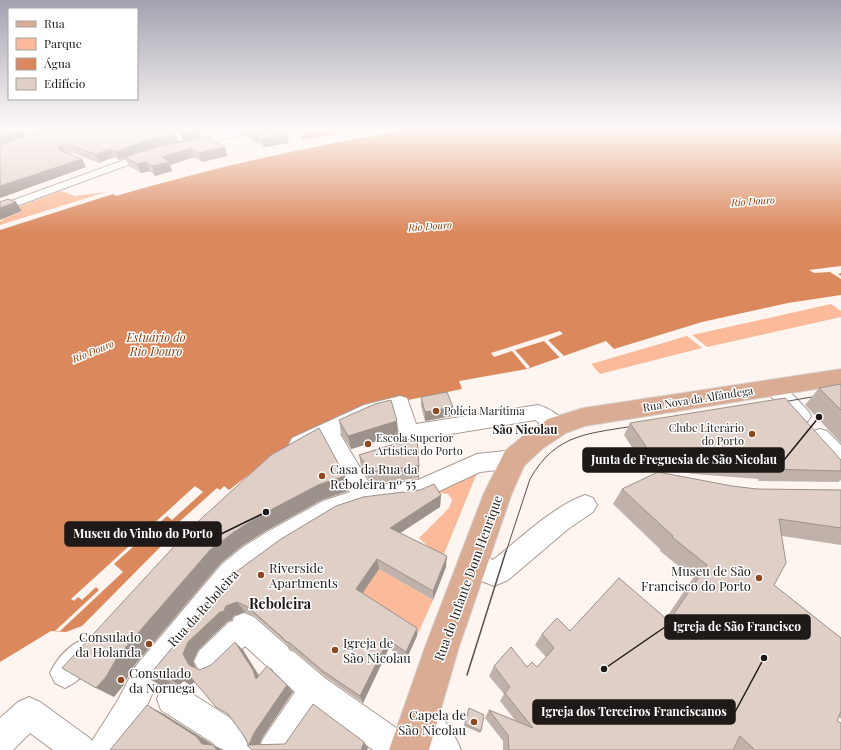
<svg xmlns="http://www.w3.org/2000/svg" width="841" height="750" font-family="'Playfair Display',serif">
  <style>
    .green { fill: #fbbb9a }
    .water { fill: #db885d }
    .pier { fill: #fff5f0 }
    .lines { fill: none; stroke-linecap: round; stroke-linejoin: round }
    .minor-casing { stroke: #aa9b94; stroke-width: 2 }
    .major-casing { stroke: #d7d6d5; stroke-width: 2 }
    .minor { fill: #fff; fill-rule: evenodd }
    .major { fill: #daac94; fill-rule: evenodd }
    .tram-far1 { stroke: #56504d; stroke-width: 1 }
    .tram { stroke: #56504d; stroke-width: 1.5 }
    .wall { fill: #c0b2ab }
    .shaded-wall { fill: #9c918b }
    .building { fill: #dfcfc7; stroke: #9c918b }
    .poi-dot { fill: #8e4820; stroke: #fff; stroke-width: 1.5 }
    .labels { text-anchor: middle; stroke-width: 3; stroke-linejoin: round; paint-order: stroke }
    .far-water-label { font-size: 10px; font-style: italic; fill: #863b07; stroke: #fff }
    .street-label { font-size: 11px; fill: #1f1a17; stroke: #fff }
    .poi-label { font-size: 11px; fill: #1f1a17; stroke: #fff; text-anchor: start }
    .water-label { font-size: 12px; font-style: italic; fill: #863b07; stroke: #fff }
    .neighbourhood-label { font-size: 12px; font-weight: bold; fill: #1f1a17; stroke: #fff }
    .near-poi-label { font-size: 13px; fill: #1f1a17; stroke: #fff; text-anchor: start }
    .near-street-label { font-size: 13px; fill: #1f1a17; stroke: #fff }
    .near-neighbourhood-label { font-size: 14px; font-weight: bold; fill: #1f1a17; stroke: #fff }
    .leader { fill: none; stroke: #1f1a17; stroke-width: 1.5 }
    .callout-dot { fill: #1f1a17; stroke: #fff; stroke-width: 1.5 }
    .callout { fill: #1f1a17; stroke: #1f1a17; stroke-width: 1.5 }
    .callout-label { font-size: 12px; text-anchor: middle; font-weight: bold; fill: #fff }
  </style>
  <rect width="100%" height="100%" fill="#fff5f0"/>
  <g class="green">
    <polygon points="61,191 75,196 106,192 0,225 0,221 4,220 3,219 23,211 15,208"/>
    <polygon points="831,304 841,311 841,317 707,347 692,335"/>
    <polygon points="687,336 702,348 600,374 591,364"/>
    <polygon points="477,473 444,554 433,551 419,538 449,508 452,500 448,494 432,492"/>
    <polygon points="379,569 433,600 417,636 359,598"/>
  </g>
  <g class="water">
    <path d="M 420,128 L 841,128 L 841,295 L 788,303 L 702,322 L 614,349 L 606,341 L 527,369 L 459,381 L 462,389 L 403,401 L 268,460 L 229,490 L 224,486 L 220,490 L 217,488 L 179,522 L 182,525 L 82,626 L 66,632 L 51,631 L 0,662 L 0,230 L 113,194 L 116,196 C 216,167 317,144 420,128 Z"/>
    <polygon points="333,131 335,134 301,140 302,138 301,135 309,132"/>
  </g>
  <g class="pier">
    <polygon points="841,266 841,273 838,274 841,276 841,279 830,272 814,273 809,270"/>
    <polygon points="560,331 563,334 548,340 564,356 560,358 544,341 515,350 530,367 527,369 512,351 494,357 491,353"/>
    <polygon points="195,486 203,492 172,520 167,516 114,564 123,572 60,631 55,631 99,590 96,587 82,600 78,597 74,601 71,599"/>
  </g>
  <g class="lines">
    <g class="minor-casing">
      <g id="minor">
        <polygon points="252,128 265,128 261,131 188,147 183,144 188,141"/>
        <polygon points="149,151 152,152 154,154 152,156 0,212 0,205"/>
        <polygon points="774,380 781,382 808,411 811,416 808,421 801,424 794,421 767,392 765,387 767,382"/>
        <path d="M 400,396 L 407,398 L 416,424 L 538,405 C 549,408 562,416 567,426 L 564,432 C 552,436 544,427 535,420 L 408,441 L 401,439 L 393,412 L 376,416 L 340,434 L 371,486 L 418,480 L 477,454 L 514,450 L 522,453 L 525,459 L 522,465 L 514,468 L 480,472 L 420,500 L 365,507 L 338,516 L 285,548 L 261,565 L 239,583 L 155,687 L 140,722 L 123,750 L 53,750 L 30,733 L 13,750 L 0,750 L 0,718 L 18,702 L 29,697 L 40,702 L 91,739 L 92,741 L 118,700 L 135,667 L 221,565 L 243,547 L 267,532 L 323,501 L 350,492 L 323,442 L 299,452 L 292,450 L 289,444 L 292,438 L 364,405 Z"/>
        <path d="M 820,429 L 827,431 L 841,445 L 841,468 C 829,464 816,449 810,437 L 813,431 Z"/>
        <path d="M 585,495 L 593,498 L 597,505 L 593,512 L 568,529 L 508,580 L 494,586 L 464,574 L 460,565 L 464,556 L 473,552 L 493,560 C 521,538 552,507 585,495 Z"/>
        <polygon points="244,613 254,617 288,647 289,650 294,652 326,679 412,739 417,750 373,750 319,711 293,750 258,750 263,739 295,692 274,672 272,669 268,667 245,646 219,671 209,676 199,671 194,661 199,651 229,622 233,621 234,617"/>
        <path d="M 84,639 L 94,643 L 98,653 C 92,668 80,681 65,688 L 55,683 L 50,673 C 57,658 69,645 84,639 Z"/>
        <polygon points="172,684 183,688 235,721 249,739 254,750 218,750 213,743 161,710 157,699 161,688"/>
        <polygon points="422,697 433,702 456,739 461,750 427,750 411,724 406,713 411,702"/>
      </g>
    </g>
    <g class="major-casing">
      <polygon id="major" points="841,369 841,385 585,426 566,433 542,449 524,466 512,493 459,647 429,750 389,750 425,647 484,493 505,451 524,435 548,419 583,408"/>
    </g>
    <use href="#minor" class="minor"/>
    <use href="#major" class="major"/>
    <g class="tram-far1">
      <polyline points="777,403 841,392"/>
      <path d="M 506,552 L 530,479 C 557,431 592,434 639,425"/>
    </g>
    <polyline class="tram" points="467,675 506,551"/>
  </g>
  <g class="wall">
    <polygon points="33,128 178,142 184,141 182,135 168,128 216,128 198,132 200,137 225,147 227,156 202,162 194,157 170,165 172,171 155,176 150,171 141,173 129,166 125,158 119,160 114,157 99,163 73,153 66,153 82,159 86,167 0,198 0,131 25,136 33,133 35,131"/>
    <polygon points="231,128 303,128 283,131 287,135 289,143 264,147 259,143 256,143 245,136 243,128 236,130"/>
    <polygon points="331,128 370,128 335,132"/>
    <polygon points="841,384 841,443 805,405 819,388"/>
    <polygon points="421,397 452,416 425,421 421,406"/>
    <polygon points="339,420 397,421 398,435 351,449 341,434"/>
    <polygon points="630,423 841,460 841,480 838,482 758,481 758,479 694,474 644,466 624,435"/>
    <polygon points="359,455 419,466 419,478 372,484 361,467"/>
    <polygon points="732,486 757,489 841,490 841,545 782,536 774,585 841,638 841,719 839,717 837,721 841,750 503,750 503,741 485,718 489,710 515,720 500,701 504,694 489,676 494,666 537,667 546,657 535,645 542,634 570,631 666,618 693,578 660,551 661,550 613,504 622,489"/>
    <polygon points="441,495 440,507 400,533 446,567 433,600 379,569 363,593 417,636 406,660 389,648 363,703 327,678 295,651 290,649 287,644 255,616 245,612 233,616 232,620 228,621 198,650 193,662 196,668 200,670 243,650 259,675 293,692 262,738 259,745 364,742 368,748 248,745 242,733 228,715 195,682 190,685 184,681 179,685 171,683 162,686 159,685 147,678 233,574"/>
    <polygon points="468,711 481,731 480,733 464,726"/>
  </g>
  <g class="shaded-wall">
    <polygon points="191,128 216,128 198,132 200,138 184,142 181,134"/>
    <polygon points="235,128 247,128 236,130"/>
    <polygon points="275,128 303,128 276,133"/>
    <polygon points="335,128 370,128 335,132"/>
    <polygon points="21,129 25,137 0,146 0,137"/>
    <polygon points="176,135 179,143 149,150 119,160 115,152 145,141"/>
    <polygon points="255,135 257,135 259,143 256,143"/>
    <polygon points="287,135 289,143 264,147 262,139"/>
    <polygon points="61,145 65,153 62,156 58,148"/>
    <polygon points="225,147 227,156 202,162 199,153"/>
    <polygon points="191,148 194,157 170,165 172,171 155,176 152,166 162,157"/>
    <polygon points="111,149 114,157 99,163 95,154"/>
    <polygon points="82,159 86,167 0,198 0,186"/>
    <polygon points="146,162 150,171 141,173 137,164"/>
    <polygon points="16,202 22,211 0,220 0,208"/>
    <polygon points="453,407 452,416 425,421 425,412"/>
    <polygon points="397,421 398,435 351,449 348,436"/>
    <polygon points="417,466 419,466 419,478 418,479"/>
    <polygon points="345,476 348,491 322,500 266,531 242,546 220,564 134,666 123,686 114,697 96,688 118,656 210,550 234,532 259,516 318,485"/>
    <polygon points="441,495 440,507 391,539 390,528"/>
    <polygon points="447,556 446,567 433,600 433,591"/>
    <polygon points="377,559 379,569 359,598 356,589"/>
    <polygon points="237,602 245,612 233,616 232,620 228,621 198,650 193,662 198,672 189,665 183,654 188,642 226,606"/>
    <polygon points="417,628 417,636 406,660 406,652"/>
    <polygon points="388,640 389,648 363,703 360,696"/>
    <polygon points="235,642 243,650 260,678 256,679"/>
    <polygon points="174,673 187,673 197,680 190,685 184,681 179,685 169,678"/>
    <polygon points="160,675 171,683 162,686 151,679"/>
    <polygon points="287,685 293,692 262,738 257,750 249,745 254,733"/>
    <polygon points="147,705 164,714 212,744 216,750 202,744"/>
    <polygon points="364,742 368,748 367,750 361,750"/>
    <polygon points="213,745 224,750 217,750"/>
  </g>
  <g class="building">
    <polygon points="33,128 161,128 176,135 145,141 115,152 111,149 95,154 68,144 61,145 58,148 61,151 82,159 0,186 0,145 33,133 35,130"/>
    <polygon points="179,128 194,128 198,130 181,134 184,131 183,130"/>
    <polygon points="243,128 278,128 287,135 262,139 257,135 255,135"/>
    <polygon points="21,129 0,137 0,131"/>
    <polygon points="207,136 225,147 199,153 191,148 162,157 169,162 152,166 146,162 137,164 125,157 152,148"/>
    <polygon points="8,199 16,202 0,208 0,202"/>
    <polygon points="841,384 841,410 819,388"/>
    <polygon points="447,392 453,407 425,412 421,397"/>
    <polygon points="785,398 841,460 841,471 769,469 768,467 702,462 651,454 630,423"/>
    <polygon points="391,400 397,421 348,436 339,420 375,404"/>
    <polygon points="319,428 345,476 318,485 259,516 234,532 210,550 118,656 106,677 96,688 62,668 191,528 271,455"/>
    <polygon points="417,437 419,466 417,466 370,472 359,455"/>
    <polygon points="658,472 732,486 757,489 841,490 841,528 779,519 786,563 774,585 841,638 841,711 837,721 841,723 841,750 755,750 740,736 733,750 509,750 508,735 489,710 533,728 505,693 510,687 494,666 511,647 527,667 532,662 537,667 554,648 542,634 557,618 570,631 619,578 669,621 707,565 672,537 673,536 622,489"/>
    <polygon points="434,484 441,495 390,528 447,556 433,591 377,559 356,589 417,628 406,652 388,640 360,696 323,671 290,643 285,641 283,638 248,607 237,602 226,606 224,611 220,612 188,642 183,654 189,665 200,670 211,665 235,642 253,670 256,679 267,666 287,685 254,733 249,745 242,733 228,714 216,707 187,673 180,678 174,673 169,678 160,675 151,679 147,678 233,574 281,539 336,506 363,497 420,490"/>
    <polygon points="313,704 364,742 361,750 252,750 247,745 285,744"/>
    <polygon points="147,705 197,737 202,744 213,745 217,750 110,750"/>
    <polygon points="469,708 484,715 481,731 465,724"/>
  </g>
  <linearGradient id="sky" x2="0" y2="1"><stop stop-color="#a3a2b0"/><stop offset="0.55" stop-color="#fffaf8"/><stop offset="1" stop-color="#fffaf8" stop-opacity="0"/></linearGradient>
  <rect width="841" height="233" fill="url(#sky)"/>
  <g class="poi-dot">
    <circle cx="436" cy="411" r="4"/>
    <circle cx="752" cy="434" r="4"/>
    <circle cx="368" cy="444" r="4"/>
    <circle cx="322" cy="476" r="4"/>
    <circle cx="261" cy="575" r="4"/>
    <circle cx="759" cy="578" r="4"/>
    <circle cx="149" cy="644" r="4"/>
    <circle cx="335" cy="650" r="4"/>
    <circle cx="121" cy="680" r="4"/>
    <circle cx="474" cy="722" r="4"/>
  </g>
  <g class="labels">
    <g class="far-water-label">
      <text transform="translate(753 201) rotate(-4)" y="4">Rio Douro</text>
      <text transform="translate(430 226) rotate(-4)" y="4">Rio Douro</text>
      <text transform="translate(93 351) rotate(-22)" y="4">Rio Douro</text>
    </g>
    <g class="street-label">
      <text transform="translate(698 399) rotate(-9)" y="4">Rua Nova da Alfândega</text>
    </g>
    <g class="poi-label">
      <text x="444" y="415">Polícia Marítima</text>
      <text x="744" y="432" text-anchor="end">Clube Literário<tspan x="744" dy="13">do Porto</tspan></text>
      <text x="376" y="442">Escola Superior<tspan x="376" dy="13">Artística do Porto</tspan></text>
    </g>
    <g class="water-label">
      <text x="156" y="342">Estuário do<tspan x="156" dy="14">Rio Douro</tspan></text>
    </g>
    <g class="neighbourhood-label">
      <text x="525" y="434">São Nicolau</text>
    </g>
    <g class="near-poi-label">
      <text x="330" y="474">Casa da Rua da<tspan x="330" dy="15">Reboleira nº 55</tspan></text>
      <text x="269" y="573">Riverside<tspan x="269" dy="15">Apartments</tspan></text>
      <text x="751" y="576" text-anchor="end">Museu de São<tspan x="751" dy="15">Francisco do Porto</tspan></text>
      <text x="141" y="642" text-anchor="end">Consulado<tspan x="141" dy="15">da Holanda</tspan></text>
      <text x="343" y="648">Igreja de<tspan x="343" dy="15">São Nicolau</tspan></text>
      <text x="129" y="678">Consulado<tspan x="129" dy="15">da Noruega</tspan></text>
      <text x="466" y="720" text-anchor="end">Capela de<tspan x="466" dy="15">São Nicolau</tspan></text>
    </g>
    <g class="near-street-label">
      <text transform="translate(468 578) rotate(-70)" y="5">Rua do Infante Dom Henrique</text>
      <text transform="translate(203 608) rotate(-48)" y="5">Rua da Reboleira</text>
    </g>
    <g class="near-neighbourhood-label">
      <text x="280" y="609">Reboleira</text>
    </g>
  </g>
  <path class="leader" d="M819 417L784 460M266 512L221 534M604 669L665 627M764 658L735 712"/>
  <g class="callout-dot">
    <circle cx="819" cy="417" r="4"/>
    <circle cx="266" cy="512" r="4"/>
    <circle cx="604" cy="669" r="4"/>
    <circle cx="764" cy="658" r="4"/>
  </g>
  <g class="callout">
    <rect x="583" y="448" width="201" height="24" rx="4"/>
    <rect x="65" y="522" width="156" height="24" rx="4"/>
    <rect x="665" y="615" width="145" height="24" rx="4"/>
    <rect x="533" y="700" width="202" height="24" rx="4"/>
  </g>
  <g class="callout-label">
    <text x="684" y="464">Junta de Freguesia de São Nicolau</text>
    <text x="143" y="538">Museu do Vinho do Porto</text>
    <text x="737" y="631">Igreja de São Francisco</text>
    <text x="634" y="716">Igreja dos Terceiros Franciscanos</text>
  </g>
  <rect x="8" y="8" width="130" height="92" fill="#ffffff" stroke="#a5a3a2"/>
  <rect x="16" y="21" width="20" height="6" fill="#daac94" stroke="#a5a3a2"/>
  <text x="44" y="28" font-size="12" fill="#1f1a17">Rua</text>
  <rect x="16" y="38" width="20" height="12" fill="#fbbb9a" stroke="#a5a3a2"/>
  <text x="44" y="48" font-size="12" fill="#1f1a17">Parque</text>
  <rect x="16" y="58" width="20" height="12" fill="#db885d" stroke="#a5a3a2"/>
  <text x="44" y="68" font-size="12" fill="#1f1a17">Água</text>
  <rect x="16" y="78" width="20" height="12" fill="#dfcfc7" stroke="#a5a3a2"/>
  <text x="44" y="88" font-size="12" fill="#1f1a17">Edifício</text>
</svg>
